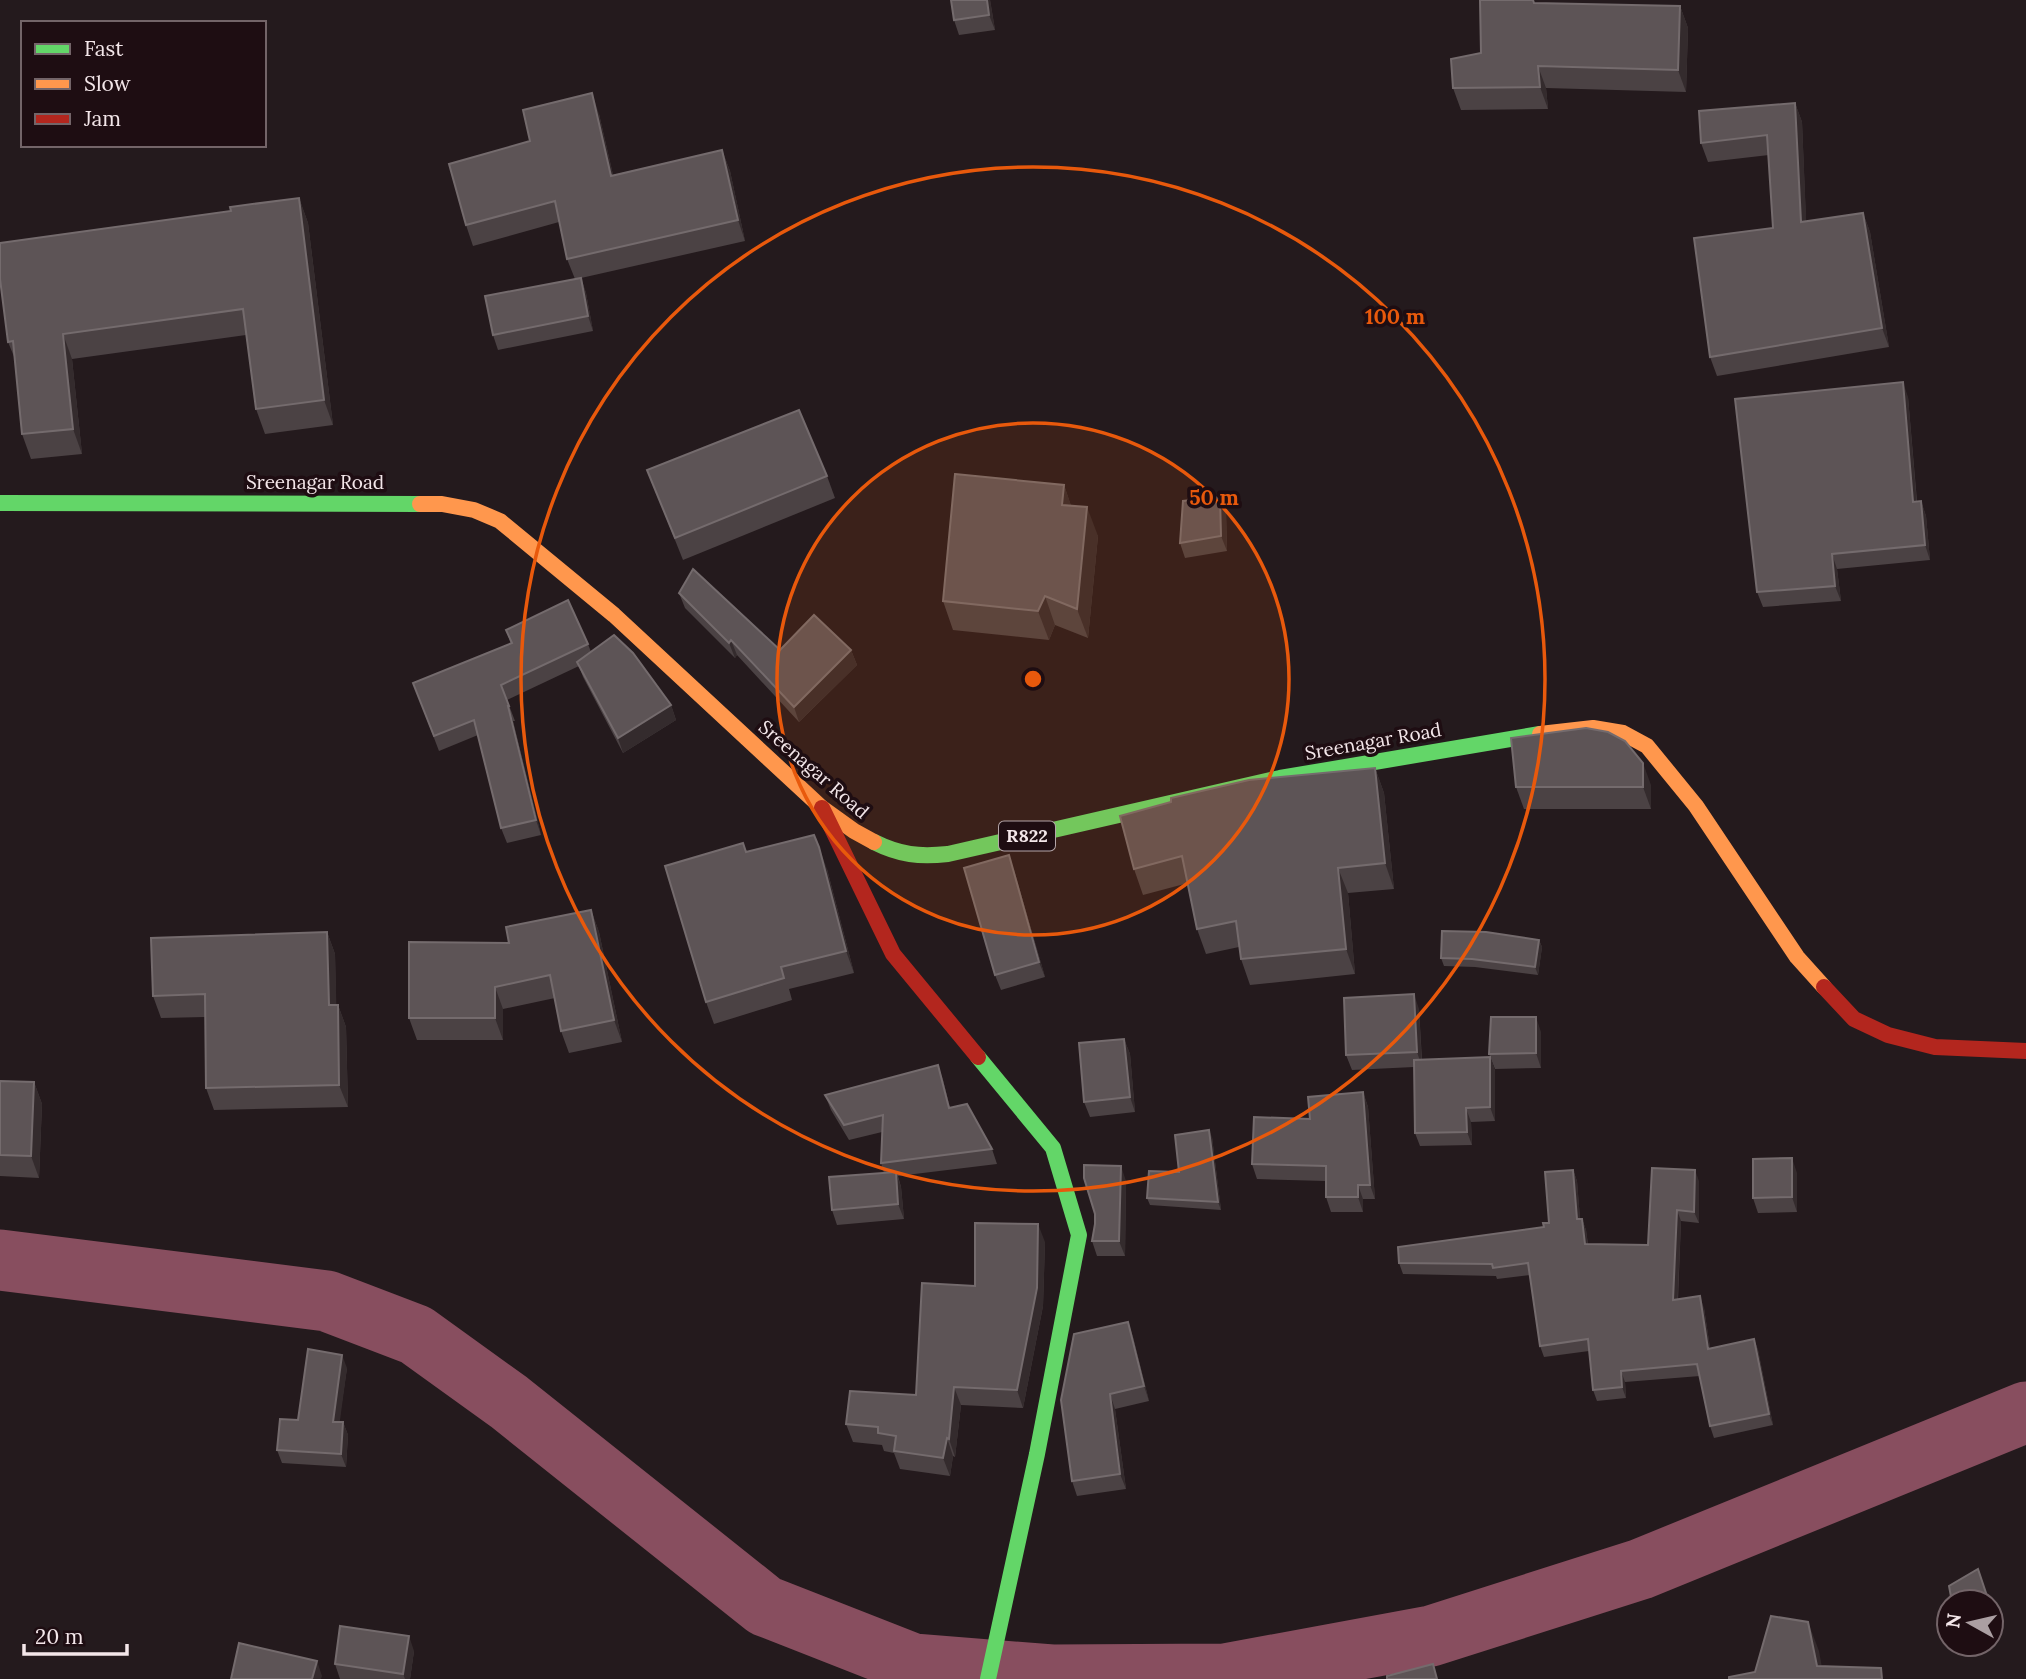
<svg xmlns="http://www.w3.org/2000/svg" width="2026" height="1679" font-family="Lora,serif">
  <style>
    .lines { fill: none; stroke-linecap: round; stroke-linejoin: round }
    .river { stroke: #884e5f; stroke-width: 61 }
    .fast { stroke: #63d668; stroke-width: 16 }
    .slow { stroke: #ff974d; stroke-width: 16 }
    .jam { stroke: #b3261e; stroke-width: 16 }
    .wall { fill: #4b4244 }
    .shaded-wall { fill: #342b2d }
    .building { fill: #5d5456; stroke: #746b6d; stroke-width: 2 }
    .ring { fill: none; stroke: #e8590c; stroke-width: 3.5 }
    .labels { text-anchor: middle; stroke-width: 7; stroke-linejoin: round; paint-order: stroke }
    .shield { fill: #1e0d12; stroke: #b3a5a8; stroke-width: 2 }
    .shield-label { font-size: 18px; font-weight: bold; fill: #f3e6e9 }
    .street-label { font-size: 19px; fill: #f3e6e9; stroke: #1e0d12 }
    .centre { fill: #e8590c; stroke: #1e0d12; stroke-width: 3.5 }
    .ring-label { font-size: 21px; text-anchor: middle; font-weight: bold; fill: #e8590c; stroke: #1e0d12; stroke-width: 7; stroke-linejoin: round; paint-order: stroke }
  </style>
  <rect width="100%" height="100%" fill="#241a1d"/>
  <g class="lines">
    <polyline class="river" points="0,1260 327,1301 416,1335 509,1402 765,1606 913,1664 1052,1675 1225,1674 1431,1636 1641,1569 2026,1412"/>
    <g class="fast">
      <polyline points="0,503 420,504"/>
      <path d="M 874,842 C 900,855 919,857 948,854 L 1280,778 L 1540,734"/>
      <polyline points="978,1057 1053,1148 1079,1235 1037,1454 988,1679"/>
    </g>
    <g class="slow">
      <polyline points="420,504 442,504 474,510 500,521 614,615 822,808 854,831 874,842"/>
      <polyline points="1540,734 1593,728 1623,733 1647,746 1696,806 1797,957 1824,987"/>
    </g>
    <g class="jam">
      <polyline points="822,808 893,954 978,1057"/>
      <polyline points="1824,987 1854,1019 1888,1035 1935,1047 2026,1051"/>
    </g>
  </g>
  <g class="wall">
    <polygon points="990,0 995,30 959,35 954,20"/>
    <polygon points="1539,3 1680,6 1688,28 1686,92 1546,88 1548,109 1461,110 1453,88 1481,53"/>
    <polygon points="1795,103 1802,122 1806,222 1863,213 1870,232 1889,347 1717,376 1710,357 1773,228 1769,155 1708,162 1701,143"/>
    <polygon points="599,114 613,175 722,150 730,171 745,241 581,278 586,293 593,331 498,350 493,335 575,279 567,259 559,222 473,246 466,225 530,141"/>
    <polygon points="299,198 308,223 333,425 265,434 256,409 246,335 72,359 82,454 31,459 22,434 15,359 8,342 231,211"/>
    <polygon points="1908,397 1917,501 1921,501 1926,516 1930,560 1837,569 1841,601 1763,607 1757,592"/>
    <polygon points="647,470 827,476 835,498 683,560"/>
    <polygon points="1064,485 1071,506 1098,536 1088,638 1055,625 1049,640 953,630 943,601"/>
    <polygon points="1226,512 1227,551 1185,558 1180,543"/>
    <polygon points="679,593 780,650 851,650 857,665 799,722 737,655 735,658 685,608"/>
    <polygon points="506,630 588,644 591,652 671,705 676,720 623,753 583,677 579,666 507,700 515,721 513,721 541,835 507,843 501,828 478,735 439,751 413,683 511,644"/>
    <polygon points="1375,768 1384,793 1394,889 1348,893 1355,974 1250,985 1241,959 1239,947 1206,954 1197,929 1188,883 1143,895 1134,869"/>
    <polygon points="1651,785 1651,809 1524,809 1516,787"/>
    <polygon points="747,852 827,869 854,973 789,989 792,1000 714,1024 706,1002"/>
    <polygon points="1014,870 1045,977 1001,990 995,975"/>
    <polygon points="591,910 599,932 622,1042 569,1053 561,1031 555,998 503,1009 503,1040 417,1040 409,1018 509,943"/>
    <polygon points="327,932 335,954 336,1005 338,1005 346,1027 348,1107 214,1110 206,1088 205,1017 161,1018 153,996"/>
    <polygon points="1539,940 1542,947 1538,975 1475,967 1444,966 1441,958"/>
    <polygon points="1419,1009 1422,1060 1490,1057 1495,1071 1495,1121 1471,1122 1472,1145 1420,1146 1415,1133 1414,1067 1352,1070 1346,1055"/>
    <polygon points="1541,1032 1541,1068 1495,1069 1489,1054"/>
    <polygon points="1124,1039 1130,1054 1135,1112 1090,1117 1084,1102"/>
    <polygon points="938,1065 943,1080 950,1108 992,1149 997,1164 898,1176 901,1187 904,1219 837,1225 832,1210 884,1173 881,1163 882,1132 849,1140 831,1110 825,1095"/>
    <polygon points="0,1081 34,1082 42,1104 39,1178 0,1176"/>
    <polygon points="1363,1092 1368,1107 1375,1199 1363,1199 1363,1212 1331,1212 1326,1197 1326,1181 1257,1179 1252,1164 1310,1119"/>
    <polygon points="1212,1137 1221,1210 1150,1205 1147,1198 1179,1172"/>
    <polygon points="1573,1170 1577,1181 1580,1219 1582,1219 1586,1230 1588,1244 1648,1245 1699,1181 1699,1223 1681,1221 1678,1300 1704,1308 1710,1348 1754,1339 1758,1350 1773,1425 1714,1438 1710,1426 1700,1376 1625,1382 1626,1398 1597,1401 1593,1390 1589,1351 1544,1357 1540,1346 1530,1275 1497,1279 1496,1276 1403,1274 1399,1263 1544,1227 1549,1223"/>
    <polygon points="1797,1173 1797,1212 1758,1213 1753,1198"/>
    <polygon points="1126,1181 1125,1256 1097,1256 1092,1241"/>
    <polygon points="1045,1242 1043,1306 1023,1408 961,1405 955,1457 953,1456 950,1476 900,1469 894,1453 884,1451 882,1445 853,1442 846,1424 916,1395 975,1286"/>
    <polygon points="1128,1322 1133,1337 1149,1401 1115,1409 1126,1489 1077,1496 1072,1481"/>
    <polygon points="347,1368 339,1422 343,1422 348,1435 346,1467 282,1463 277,1450 298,1420"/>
    <polygon points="1991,1606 2000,1633 1991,1634"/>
    <polygon points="414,1651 410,1679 340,1679 335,1664"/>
  </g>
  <g class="shaded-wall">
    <polygon points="987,0 990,0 995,30 989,15"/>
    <polygon points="1680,6 1688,28 1686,92 1678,70"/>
    <polygon points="1538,66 1546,88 1548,109 1540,87"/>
    <polygon points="592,93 599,114 618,196 611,176"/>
    <polygon points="1795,103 1802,122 1807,241 1801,222"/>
    <polygon points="722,150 730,171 745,241 738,220"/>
    <polygon points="299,198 308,223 333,425 324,400"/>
    <polygon points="1863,213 1870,232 1889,347 1882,328"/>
    <polygon points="581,278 586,293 593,331 588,316"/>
    <polygon points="63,334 72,359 82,454 73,429"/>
    <polygon points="1903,382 1908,397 1918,517 1913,502"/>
    <polygon points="1064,485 1074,514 1062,505"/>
    <polygon points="1220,497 1226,512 1227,551 1221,536"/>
    <polygon points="1921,501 1926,516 1930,560 1925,545"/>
    <polygon points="1087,507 1098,536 1088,638 1077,609"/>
    <polygon points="1832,554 1837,569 1841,601 1835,586"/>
    <polygon points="1045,596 1055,625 1049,640 1038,611"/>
    <polygon points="731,640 737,655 735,658 729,643"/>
    <polygon points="851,650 857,665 799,722 794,707"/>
    <polygon points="671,705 676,720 623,753 618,738"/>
    <polygon points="508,706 513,721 541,835 536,820"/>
    <polygon points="1643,763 1651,785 1651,809 1643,787"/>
    <polygon points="1375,768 1384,793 1394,889 1385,863"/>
    <polygon points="819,847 827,869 854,973 846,951"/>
    <polygon points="1009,855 1014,870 1045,977 1039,962"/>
    <polygon points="1338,868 1348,893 1355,974 1346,949"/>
    <polygon points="591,910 599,932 622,1042 614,1020"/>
    <polygon points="327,932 335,954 337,1028 329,1005"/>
    <polygon points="1539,940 1542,947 1538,975 1535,967"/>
    <polygon points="495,987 503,1009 503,1040 495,1018"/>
    <polygon points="1414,994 1419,1009 1422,1067 1417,1052"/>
    <polygon points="338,1005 346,1027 348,1107 339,1085"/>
    <polygon points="1536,1017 1541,1032 1541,1068 1536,1053"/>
    <polygon points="1124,1039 1130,1054 1135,1112 1130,1097"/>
    <polygon points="1490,1057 1495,1071 1495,1121 1490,1107"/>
    <polygon points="938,1065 943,1080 954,1123 949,1108"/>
    <polygon points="34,1082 42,1104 39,1178 31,1156"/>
    <polygon points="1363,1092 1368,1107 1375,1199 1370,1185"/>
    <polygon points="1466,1108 1471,1122 1472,1145 1467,1132"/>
    <polygon points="1209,1130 1212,1137 1221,1210 1218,1202"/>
    <polygon points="1792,1158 1797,1173 1797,1212 1792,1197"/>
    <polygon points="1121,1166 1126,1181 1125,1256 1119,1241"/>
    <polygon points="1573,1170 1577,1181 1581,1231 1577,1219"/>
    <polygon points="1695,1170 1699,1181 1699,1223 1694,1212"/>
    <polygon points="896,1172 901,1187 904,1219 898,1204"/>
    <polygon points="1358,1185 1363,1199 1363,1212 1358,1197"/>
    <polygon points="1677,1210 1681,1221 1677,1312 1673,1300"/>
    <polygon points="1582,1219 1586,1230 1589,1255 1585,1244"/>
    <polygon points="1038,1224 1045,1242 1043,1306 1023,1408 1017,1390"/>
    <polygon points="1700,1296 1704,1308 1712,1360 1708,1349"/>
    <polygon points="1128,1322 1133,1337 1149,1401 1144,1386"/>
    <polygon points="1754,1339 1758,1350 1773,1425 1769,1414"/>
    <polygon points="342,1355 347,1368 338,1435 333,1422"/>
    <polygon points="1621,1371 1625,1382 1626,1398 1622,1387"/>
    <polygon points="954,1387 961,1405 955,1457 949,1439"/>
    <polygon points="1110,1394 1115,1409 1126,1489 1120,1474"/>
    <polygon points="343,1422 348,1435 346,1467 341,1454"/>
    <polygon points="947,1438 953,1456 950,1476 943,1458"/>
    <polygon points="1808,1622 1819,1651 1824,1679 1817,1666"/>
    <polygon points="409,1636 414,1651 410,1679 405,1679 403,1674"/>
    <polygon points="317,1661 322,1676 321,1679 312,1679"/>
  </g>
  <g class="building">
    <polygon points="951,0 987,0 989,15 954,20"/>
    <polygon points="1480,0 1533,0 1534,3 1680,6 1678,70 1538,66 1540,87 1453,88 1451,59 1481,53"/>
    <polygon points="592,93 611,176 722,150 738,220 567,259 555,201 466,225 449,164 530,141 523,110"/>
    <polygon points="1795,103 1801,222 1863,213 1882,328 1710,357 1694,238 1773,228 1767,135 1701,143 1699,111"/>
    <polygon points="299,198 324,400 256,409 243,309 63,334 73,429 22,434 13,341 8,342 0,279 0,243 231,211 230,207"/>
    <polygon points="581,278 588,316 493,335 485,296"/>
    <polygon points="1903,382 1913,502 1921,501 1925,545 1832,554 1835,586 1757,592 1735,399"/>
    <polygon points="799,410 827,476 675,538 647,470"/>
    <polygon points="955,474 1064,485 1062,505 1087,507 1077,609 1045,596 1038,611 943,601"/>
    <polygon points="1220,497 1221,536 1180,543 1183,501"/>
    <polygon points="693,569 780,650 814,615 851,650 794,707 731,640 729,643 679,593"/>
    <polygon points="568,600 588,644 501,685 509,706 508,706 536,820 501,828 474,720 434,736 413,683 512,643 506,630"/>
    <polygon points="614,635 633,653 671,705 618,738 577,662"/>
    <polygon points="1586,728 1608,732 1625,741 1643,763 1643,787 1516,787 1511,738"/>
    <polygon points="1375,768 1385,863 1338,868 1346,949 1241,959 1236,921 1197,929 1182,856 1134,869 1120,816 1171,802 1171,798 1249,780"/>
    <polygon points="814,835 819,847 846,951 781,967 784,978 706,1002 665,866 743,843 746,852"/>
    <polygon points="1009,855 1039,962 995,975 964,868"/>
    <polygon points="591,910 614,1020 561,1031 550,975 495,987 495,1018 409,1018 409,942 509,943 506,927"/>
    <polygon points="1442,931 1486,932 1539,940 1535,967 1472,959 1441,958"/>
    <polygon points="327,932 329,1005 338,1005 339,1085 206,1088 205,994 153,996 151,938"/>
    <polygon points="1414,994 1417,1052 1346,1055 1344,998"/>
    <polygon points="1491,1017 1536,1017 1536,1053 1489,1054"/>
    <polygon points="1124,1039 1130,1097 1084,1102 1079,1043"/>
    <polygon points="1490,1057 1490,1107 1466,1108 1467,1132 1415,1133 1414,1060"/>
    <polygon points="938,1065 949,1108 967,1104 992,1149 881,1163 883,1115 844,1125 825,1095"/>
    <polygon points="0,1081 34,1082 31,1156 0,1155"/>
    <polygon points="1363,1092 1370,1185 1358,1185 1358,1197 1326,1197 1326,1166 1252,1164 1254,1117 1310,1119 1308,1097"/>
    <polygon points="1209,1130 1218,1202 1147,1198 1149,1171 1179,1172 1175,1135"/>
    <polygon points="1792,1158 1792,1197 1753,1198 1753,1159"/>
    <polygon points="1084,1165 1121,1166 1119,1241 1092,1241 1095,1224 1095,1214 1084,1178"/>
    <polygon points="1652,1168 1695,1170 1694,1212 1677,1210 1673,1300 1700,1296 1708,1349 1754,1339 1769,1414 1710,1426 1697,1364 1621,1371 1622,1387 1593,1390 1588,1339 1540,1346 1528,1263 1493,1268 1492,1264 1399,1263 1398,1247 1544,1227 1543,1223 1549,1223 1545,1172 1573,1170 1577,1219 1582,1219 1585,1244 1648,1245"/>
    <polygon points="896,1172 898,1204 832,1210 829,1177"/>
    <polygon points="975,1223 1038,1224 1037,1288 1017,1390 954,1387 949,1439 947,1438 943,1458 894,1451 896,1436 878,1433 878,1427 846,1424 850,1391 916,1395 922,1283 975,1286"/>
    <polygon points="1128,1322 1144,1386 1110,1394 1120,1474 1072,1481 1061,1400 1074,1334"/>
    <polygon points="308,1349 342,1355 333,1422 343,1422 341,1454 277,1450 280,1419 298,1420"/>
    <polygon points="1978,1569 1989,1602 1952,1602 1949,1586"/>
    <polygon points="1991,1606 1995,1618 1991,1618"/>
    <polygon points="1771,1616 1808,1622 1817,1666 1881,1668 1882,1679 1729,1679 1729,1677 1755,1672"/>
    <polygon points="340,1626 409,1636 403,1674 335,1664"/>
    <polygon points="239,1643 317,1661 312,1679 231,1679"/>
    <polygon points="1433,1664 1437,1679 1387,1679 1387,1676"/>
  </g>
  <circle cx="1033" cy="679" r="256" fill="#e8590c" fill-opacity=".12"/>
  <g class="ring">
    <circle cx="1033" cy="679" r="256"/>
    <circle cx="1033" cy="679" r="512"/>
  </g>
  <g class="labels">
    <rect class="shield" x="999" y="821.5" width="56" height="29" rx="5"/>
    <g class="shield-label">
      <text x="1027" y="842">R822</text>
    </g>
    <g class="street-label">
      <text x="315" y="489">Sreenagar Road</text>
      <text transform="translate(1373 741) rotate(-10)" y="7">Sreenagar Road</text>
      <text transform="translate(814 769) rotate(41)" y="7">Sreenagar Road</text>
    </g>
  </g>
  <circle cx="1033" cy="679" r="10" class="centre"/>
  <g class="ring-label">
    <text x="1395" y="324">100 m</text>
    <text x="1214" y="505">50 m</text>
  </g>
  <rect x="21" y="21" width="245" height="126" fill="#1e0d12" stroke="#736468" stroke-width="2"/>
  <rect x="35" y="44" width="35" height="10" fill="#63d668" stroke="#736468" stroke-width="2"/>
  <text x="84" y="56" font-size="21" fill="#f3e6e9">Fast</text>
  <rect x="35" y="79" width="35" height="10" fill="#ff974d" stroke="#736468" stroke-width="2"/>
  <text x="84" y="91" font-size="21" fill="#f3e6e9">Slow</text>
  <rect x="35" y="114" width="35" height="10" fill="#b3261e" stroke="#736468" stroke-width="2"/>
  <text x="84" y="126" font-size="21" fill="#f3e6e9">Jam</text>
  <g transform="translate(1970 1623) rotate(278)"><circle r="33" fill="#1e0d12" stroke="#736468" stroke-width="2"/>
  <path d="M0-5L12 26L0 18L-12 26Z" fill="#ab9fa2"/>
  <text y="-10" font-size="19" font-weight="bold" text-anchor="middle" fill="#f3e6e9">N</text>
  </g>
  <path d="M24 1644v10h103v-10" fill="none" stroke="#f3e6e9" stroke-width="3.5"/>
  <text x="35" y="1644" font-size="21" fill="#f3e6e9" stroke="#1e0d12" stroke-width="5" paint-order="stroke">20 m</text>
</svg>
